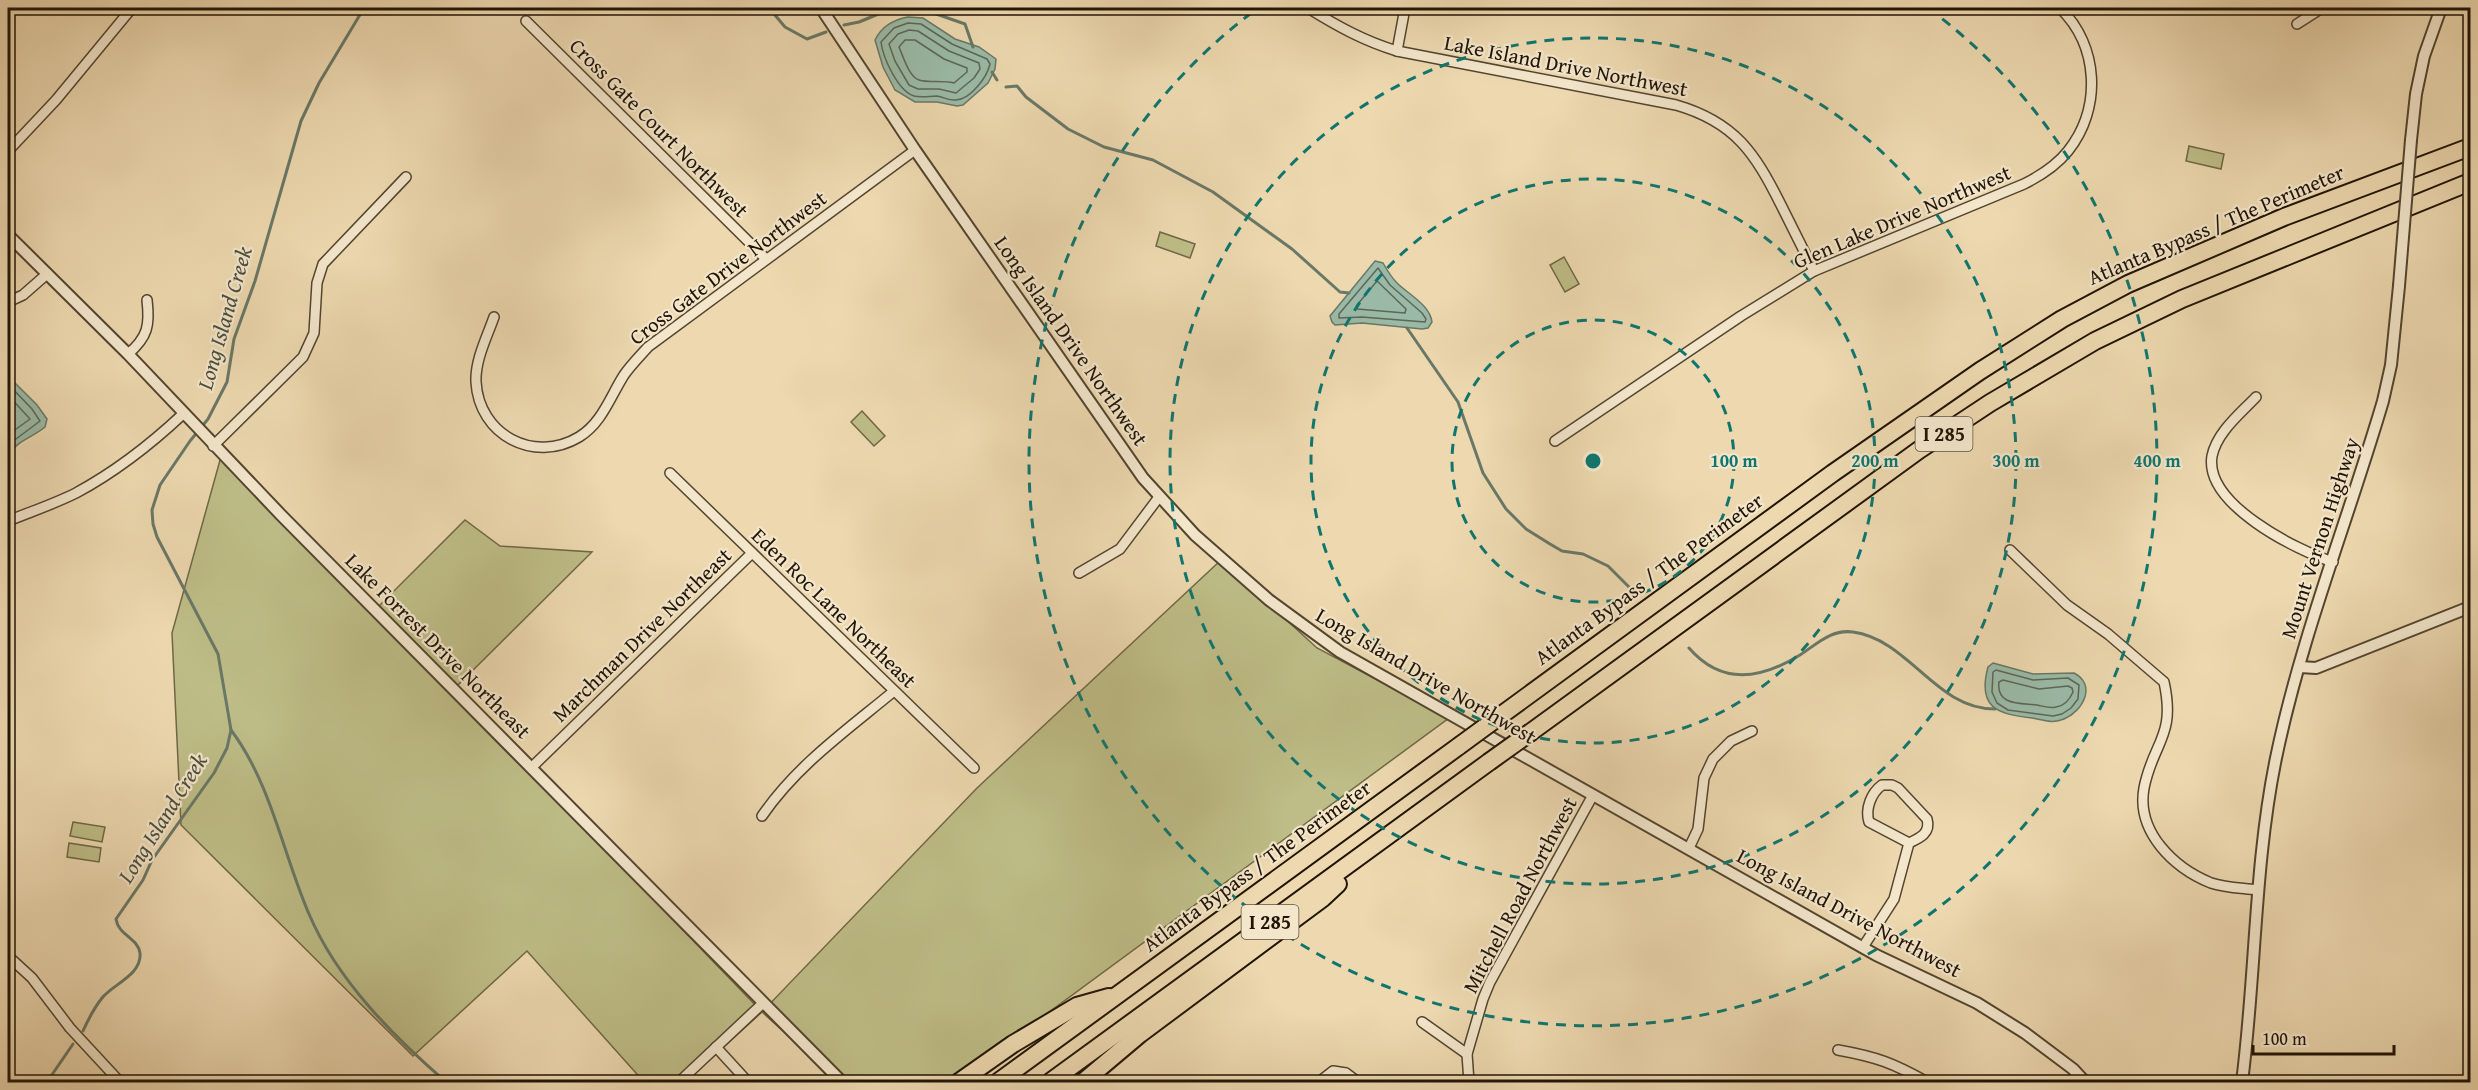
<svg xmlns="http://www.w3.org/2000/svg" width="2478" height="1090" font-family="'Gentium Book Plus',serif">
  <style>
    .green { fill: #bebd87; stroke: #6f6846; stroke-width: 1.5 }
    .water { fill: #9abaa7; stroke: #697867; stroke-width: 1.5 }
    .lines { fill: none; stroke-linecap: round; stroke-linejoin: round }
    .shore { stroke: #5d6756; stroke-width: 1.5 }
    .stream { stroke: #697867; stroke-width: 3 }
    .minor-casing { stroke: #534530; stroke-width: 12 }
    .tertiary-casing { stroke: #534530; stroke-width: 14 }
    .motorway-casing { stroke: #201406; stroke-width: 20 }
    .minor { stroke: #f3e6cb; stroke-width: 9 }
    .tertiary { stroke: #f3e6cb; stroke-width: 10 }
    .motorway { stroke: #edd8af; stroke-width: 16 }
    .tertiary-bridge-casing { stroke: #534530; stroke-width: 14; stroke-linecap: butt }
    .motorway-bridge-casing { stroke: #201406; stroke-width: 20; stroke-linecap: butt }
    .tertiary-bridge { stroke: #f3e6cb; stroke-width: 10 }
    .motorway-bridge { stroke: #edd8af; stroke-width: 16 }
    .ring { fill: none; stroke: #0f766e; stroke-width: 3; stroke-dasharray: 10 8 }
    .labels { text-anchor: middle; stroke-width: 4.5; stroke-linejoin: round; paint-order: stroke }
    .shield { fill: #f3e6cb; stroke: #5f5341; stroke-width: 1.5 }
    .shield-label { font-size: 20px; font-weight: bold; fill: #201406 }
    .street-label { font-size: 21px; fill: #201406; stroke: #f3e6cb }
    .water-label { font-size: 22px; font-style: italic; fill: #4b4e3e; stroke: #f3e6cb }
    .centre { fill: #0f766e; stroke: #f3e6cb; stroke-width: 3 }
    .ring-label { font-size: 18px; text-anchor: middle; font-weight: bold; fill: #0f766e; stroke: #f3e6cb; stroke-width: 4.5; stroke-linejoin: round; paint-order: stroke }
  </style>
  <rect width="100%" height="100%" fill="#edd8af"/>
  <filter id="stains"><feTurbulence type="fractalNoise" baseFrequency=".00333" numOctaves="4"/><feColorMatrix values="0 0 0 0 .2 0 0 0 0 .09 0 0 0 0 .02 0 0 0 .5 -.17"/></filter>
  <radialGradient id="worn" r=".72"><stop offset=".6" stop-color="#630" stop-opacity="0"/><stop offset="1" stop-color="#630" stop-opacity=".3"/></radialGradient>
  <g class="green">
    <polygon points="2189,146 2224,154 2221,169 2186,161"/>
    <polygon points="1160,232 1195,244 1190,258 1156,246"/>
    <polygon points="1564,257 1579,284 1565,292 1550,265"/>
    <polygon points="862,411 885,436 874,446 851,422"/>
    <polygon points="222,453 374,611 465,520 500,546 592,552 452,691 762,1012 977,788 1221,560 1317,648 1449,718 954,1082 839,1082 762,1012 685,1082 644,1082 527,951 413,1056 181,825 172,633"/>
    <polygon points="73,822 105,827 102,842 70,836"/>
    <polygon points="69,843 101,848 99,862 67,857"/>
  </g>
  <g class="water">
    <path d="M 908,17 L 923,18 L 955,39 L 979,47 L 996,59 L 995,69 L 988,83 L 963,105 L 957,106 L 937,102 L 915,102 L 895,90 L 883,67 L 875,40 C 882,26 893,20 908,17 Z"/>
    <path d="M 1375,261 L 1383,263 C 1387,270 1391,277 1397,283 C 1408,294 1430,305 1432,322 L 1428,328 L 1422,329 L 1362,323 L 1335,325 L 1332,322 L 1330,316 Z"/>
    <path d="M 8,376 L 37,405 L 47,419 L 45,427 C 32,438 15,441 8,457 Z"/>
    <path d="M 1993,663 L 2033,674 L 2074,673 C 2097,685 2083,711 2064,719 C 2053,724 2043,720 2032,718 C 1997,714 1977,708 1988,667 Z"/>
  </g>
  <g class="lines">
    <g class="shore">
      <path d="M 908,23 L 921,24 L 952,44 L 987,59 L 990,64 C 987,77 971,99 956,100 C 949,101 944,97 937,96 C 929,96 922,98 914,96 C 898,91 883,58 881,42 L 894,28 Z"/>
      <polygon points="909,30 918,31 949,51 979,63 980,69 974,78 956,93 939,89 918,89 909,85 895,61 889,44 898,34"/>
      <path d="M 905,40 L 915,40 L 944,59 L 967,68 L 967,72 L 954,83 C 942,80 929,83 919,80 C 909,77 903,56 899,47 Z"/>
      <polygon points="1378,268 1390,285 1422,313 1426,319 1425,322 1362,317 1339,318 1339,314"/>
      <polygon points="1377,281 1406,309 1405,313 1357,309 1357,305"/>
      <polyline points="8,384 32,409 40,421 8,445"/>
      <polyline points="8,395 30,419 8,435"/>
      <polygon points="1996,670 2033,680 2068,678 2079,685 2078,699 2071,708 2062,714 2053,716 2008,710 1997,703 1992,692 1993,672"/>
      <path d="M 2003,680 L 2039,689 L 2068,686 L 2072,688 L 2073,692 C 2070,699 2064,706 2056,707 C 2050,709 2043,706 2037,705 C 2021,703 1996,706 1999,682 Z"/>
    </g>
    <g class="stream">
      <polyline points="769,8 785,27 807,39 826,32"/>
      <polyline points="919,8 965,24 973,47"/>
      <polyline points="844,25 859,22 893,8"/>
      <polyline points="992,72 997,80"/>
      <polyline points="1006,87 1017,86 1026,97 1068,129 1104,147 1153,160 1213,192 1292,249 1340,292 1349,293"/>
      <polyline points="1407,328 1458,402 1483,473 1506,509 1526,529 1550,544 1562,551 1583,554 1608,566 1632,590"/>
      <path d="M 1689,648 C 1722,686 1761,679 1800,655 C 1817,644 1831,629 1853,632 C 1910,640 1935,709 1995,709"/>
      <path d="M 231,730 C 271,783 283,854 309,914 C 337,980 393,1036 446,1082"/>
      <path d="M 83,1031 C 88,1020 94,1008 102,998 C 113,984 142,975 140,953 C 138,938 118,935 116,919 L 143,880 L 152,860 L 214,773 L 227,748 L 231,730 L 218,654 L 157,537 L 153,524 L 152,510 L 160,485 L 190,441 L 208,419 L 227,382 L 234,339 L 255,281 L 301,121 L 319,83 L 364,8"/>
      <polyline points="47,1082 73,1044"/>
    </g>
    <g class="minor-casing">
      <g id="minor">
        <path d="M 1308,8 C 1337,26 1364,41 1397,51 L 1676,105 C 1735,122 1755,153 1781,205 C 1792,227 1803,249 1814,271"/>
        <polyline points="526,21 766,259"/>
        <polyline points="2297,24 2322,8"/>
        <polyline points="1397,51 1405,8"/>
        <polyline points="8,151 56,100 132,8"/>
        <polyline points="8,302 23,295 47,274"/>
        <path d="M 494,317 C 487,337 475,360 476,382 C 479,435 534,464 579,437 C 602,423 610,397 624,375 C 631,365 640,356 648,347 L 915,150"/>
        <path d="M 128,354 C 148,337 150,325 147,300"/>
        <path d="M 2256,397 C 2240,414 2217,432 2212,456 C 2204,504 2296,550 2333,562"/>
        <path d="M 1555,441 L 1741,316 L 1814,271 L 2024,184 C 2040,176 2056,166 2068,151 C 2102,108 2099,46 2060,8"/>
        <polyline points="213,446 303,357 314,333 317,283 323,264 406,177"/>
        <polyline points="670,473 974,768"/>
        <path d="M 8,521 C 30,512 54,504 76,493 C 115,472 151,444 183,414"/>
        <path d="M 2010,550 L 2067,605 L 2108,634 L 2164,682 C 2176,737 2153,742 2144,788 C 2136,832 2174,868 2211,883 C 2226,888 2242,888 2257,890"/>
        <polyline points="1079,573 1120,549 1159,497"/>
        <polyline points="531,768 752,553"/>
        <path d="M 762,816 C 797,765 847,730 894,691"/>
        <polyline points="1689,848 1698,829 1704,778 1713,759 1731,741 1752,731"/>
        <path d="M 1863,947 L 1894,899 L 1909,843 L 1869,822 C 1865,809 1871,793 1882,785 L 1892,785 L 1898,788 L 1927,819 C 1931,833 1920,838 1909,843"/>
        <polyline points="8,956 32,978 70,1028 120,1082"/>
        <polyline points="1422,1022 1467,1054"/>
        <polyline points="716,1047 748,1082"/>
        <path d="M 1838,1050 C 1877,1057 1893,1063 1927,1082"/>
        <polyline points="679,1082 762,1004"/>
        <polyline points="1319,1082 1333,1071 1346,1073 1358,1082"/>
        <polyline points="1469,1082 1467,1054 1483,999 1490,982 1593,795"/>
      </g>
    </g>
    <g class="tertiary-casing">
      <g id="tertiary">
        <polyline points="821,8 915,150 1143,478 1195,535 1269,600 1340,652 1876,955 1977,1003 2025,1033 2073,1069 2085,1082"/>
        <polyline points="2411,140 2416,94 2424,56 2441,8"/>
        <polyline points="8,235 128,354 281,515 842,1082"/>
        <polyline points="2300,667 2316,668 2470,607"/>
        <path d="M 2242,1082 C 2256,974 2254,865 2276,758 C 2301,637 2348,520 2383,401 L 2391,365 L 2399,286"/>
      </g>
    </g>
    <g class="motorway-casing">
      <g id="motorway">
        <polyline points="1500,716 1833,473 1980,371 2062,319 2128,284 2284,217 2470,147"/>
        <polyline points="1531,732 1919,450 1990,403 2095,341 2182,299 2470,182"/>
        <polyline points="959,1082 1013,1044 1077,1006 1109,997"/>
        <polyline points="998,1082 1459,746"/>
        <polyline points="1050,1082 1489,762"/>
        <polyline points="1083,1082 1140,1034 1323,898 1338,884"/>
      </g>
    </g>
    <use href="#minor" class="minor"/>
    <use href="#tertiary" class="tertiary"/>
    <use href="#motorway" class="motorway"/>
    <g class="tertiary-bridge-casing">
      <polyline id="tertiary-bridge" points="2399,286 2411,140"/>
    </g>
    <g class="motorway-bridge-casing">
      <g id="motorway-bridge">
        <polyline points="1459,746 1500,716"/>
        <polyline points="1489,762 1531,732"/>
      </g>
    </g>
    <use href="#tertiary-bridge" class="tertiary-bridge"/>
    <use href="#motorway-bridge" class="motorway-bridge"/>
  </g>
  <g class="ring">
    <circle cx="1593" cy="461" r="141"/>
    <circle cx="1593" cy="461" r="282"/>
    <circle cx="1593" cy="461" r="423"/>
    <path d="M1928 8A564 564 0 1 1 1258 8"/>
  </g>
  <g class="labels">
    <g class="shield">
      <rect x="1915.5" y="417" width="57" height="34" rx="4.5"/>
      <rect x="1241.5" y="905" width="57" height="34" rx="4.5"/>
    </g>
    <g class="shield-label">
      <text x="1944" y="441">I 285</text>
      <text x="1270" y="929">I 285</text>
    </g>
    <g class="street-label">
      <text transform="translate(1566 66) rotate(11)" y="7">Lake Island Drive Northwest</text>
      <text transform="translate(659 128) rotate(45)" y="7">Cross Gate Court Northwest</text>
      <text transform="translate(1902 217) rotate(-23)" y="7">Glen Lake Drive Northwest</text>
      <text transform="translate(2216 225) rotate(-23)" y="7">Atlanta Bypass / The Perimeter</text>
      <text transform="translate(728 268) rotate(-37)" y="7">Cross Gate Drive Northwest</text>
      <text transform="translate(1071 341) rotate(55)" y="7">Long Island Drive Northwest</text>
      <text transform="translate(2320 538) rotate(-72)" y="7">Mount Vernon Highway</text>
      <text transform="translate(1649 579) rotate(-36)" y="7">Atlanta Bypass / The Perimeter</text>
      <text transform="translate(834 608) rotate(44)" y="7">Eden Roc Lane Northeast</text>
      <text transform="translate(642 635) rotate(-44)" y="7">Marchman Drive Northeast</text>
      <text transform="translate(438 646) rotate(45)" y="7">Lake Forrest Drive Northeast</text>
      <text transform="translate(1426 676) rotate(30)" y="7">Long Island Drive Northwest</text>
      <text transform="translate(1257 866) rotate(-36)" y="7">Atlanta Bypass / The Perimeter</text>
      <text transform="translate(1520 895) rotate(-62)" y="7">Mitchell Road Northwest</text>
      <text transform="translate(1849 913) rotate(28)" y="7">Long Island Drive Northwest</text>
    </g>
    <g class="water-label">
      <text transform="translate(224 318) rotate(-74)" y="8">Long Island Creek</text>
      <text transform="translate(162 818) rotate(-58)" y="8">Long Island Creek</text>
    </g>
  </g>
  <circle cx="1593" cy="461" r="9" class="centre"/>
  <g class="ring-label">
    <text x="1734" y="467">100 m</text>
    <text x="1875" y="467">200 m</text>
    <text x="2016" y="467">300 m</text>
    <text x="2157" y="467">400 m</text>
  </g>
  <rect width="2478" height="1090" fill="none" stroke="#edd8af" stroke-width="30"/>
  <rect x="9" y="9" width="2460" height="1072" fill="none" stroke="#201406" stroke-width="3"/>
  <rect x="15" y="15" width="2448" height="1060" fill="none" stroke="#201406" stroke-width="1.5"/>
  <path d="M2253 1045v9h141v-9" fill="none" stroke="#201406" stroke-width="3"/>
  <text x="2262" y="1045" font-size="18" fill="#201406" stroke="#f3e6cb" stroke-width="4.5" paint-order="stroke">100 m</text>
  <rect width="100%" height="100%" filter="url(#stains)"/>
  <rect width="100%" height="100%" fill="url(#worn)"/>
</svg>
